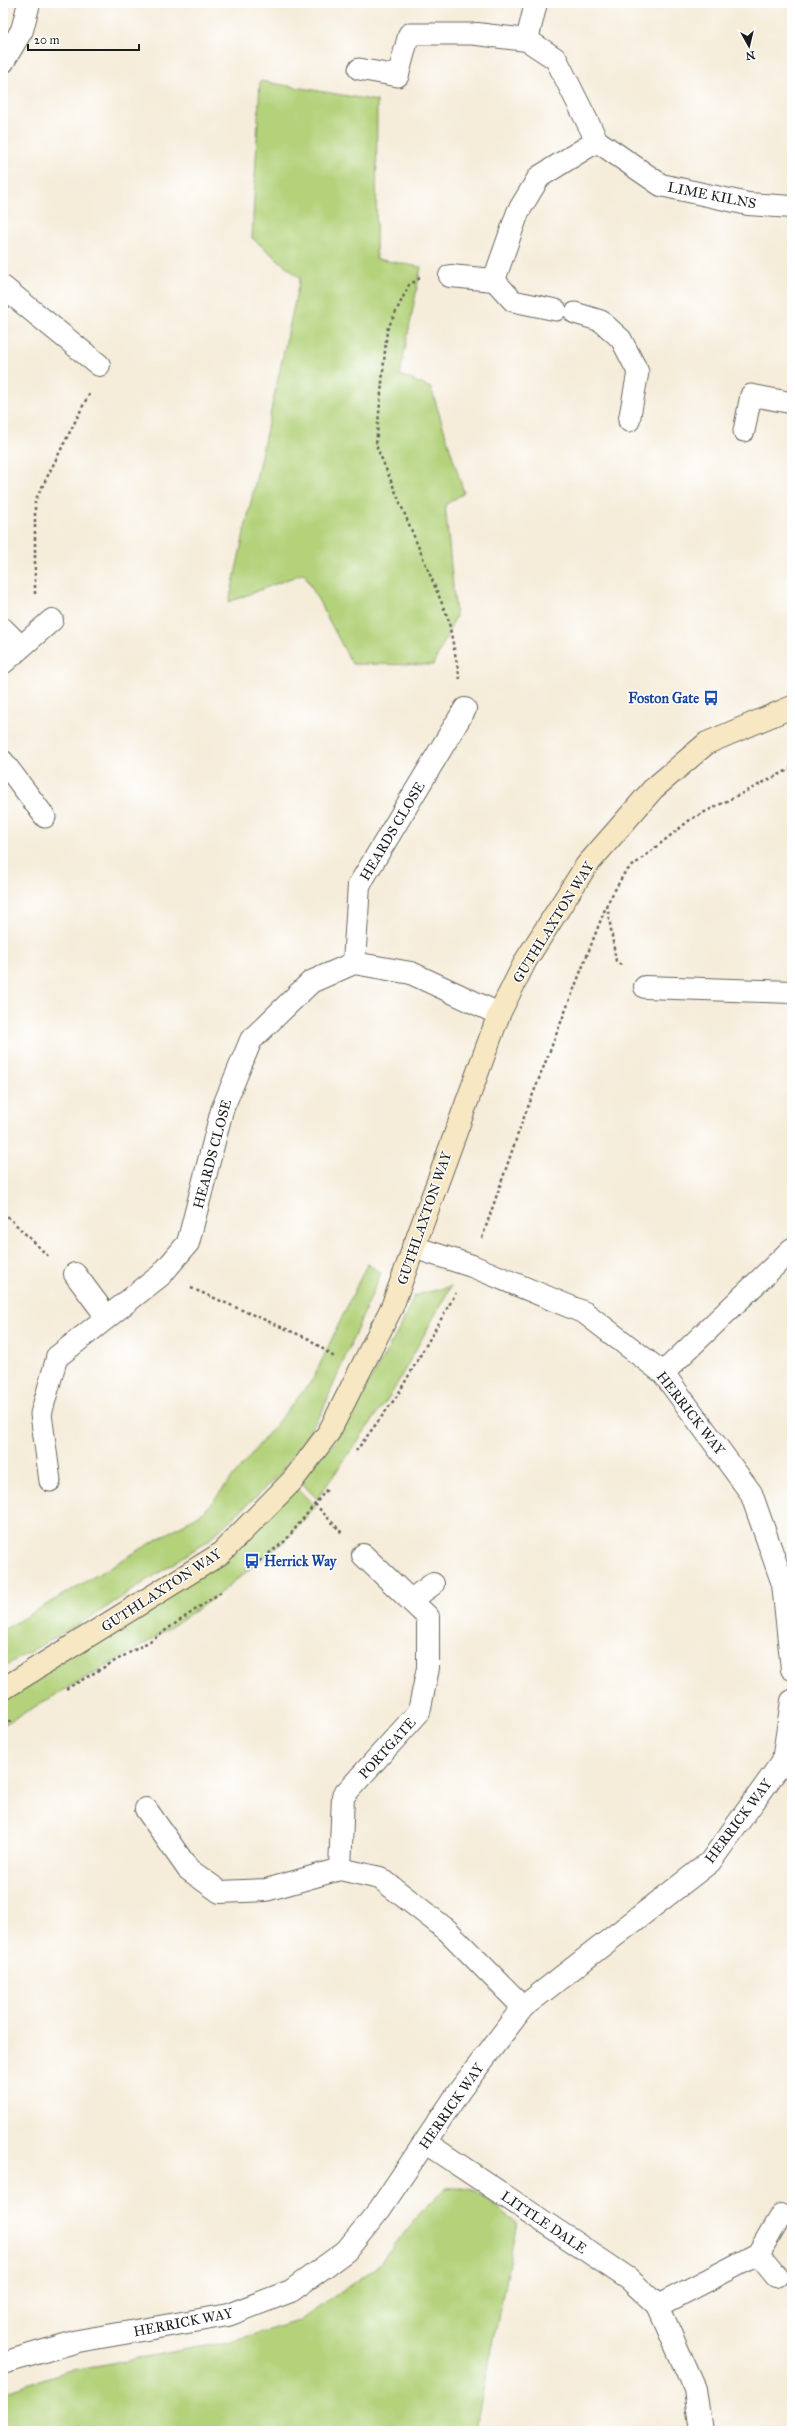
<svg xmlns="http://www.w3.org/2000/svg" width="795" height="2434" font-family="'IM FELL Great Primer',serif">
  <style>
    .green { fill: #b3d27a; stroke: #68774b }
    .lines { fill: none; stroke-linecap: round; stroke-linejoin: round }
    .lane-casing { stroke: #68655e; stroke-width: 23 }
    .street-casing { stroke: #68655e; stroke-width: 24 }
    .secondary-casing { stroke: #68655e; stroke-width: 24 }
    .path { stroke: #68655e; stroke-width: 2.5; stroke-dasharray: 3 3; stroke-linecap: butt }
    .lane { stroke: #fff; stroke-width: 21 }
    .street { stroke: #fff; stroke-width: 22 }
    .secondary { stroke: #f7e8c3; stroke-width: 22 }
    .labels { text-anchor: middle; stroke-width: 3; stroke-linejoin: round; paint-order: stroke }
    .street-label { font-size: 14px; fill: #1c1c1c; stroke: #fff }
    .transit-label { font-size: 14px; font-weight: bold; fill: #164399; stroke: #fff; text-anchor: end }
  </style>
  <rect width="100%" height="100%" fill="#fff"/>
  <filter id="ink" filterUnits="userSpaceOnUse"><feTurbulence type="fractalNoise" baseFrequency=".025" numOctaves="2"/><feDisplacementMap in="SourceGraphic" scale="8" xChannelSelector="R" yChannelSelector="G"/><feConvolveMatrix kernelMatrix="1 2 1 2 8 2 1 2 1" color-interpolation-filters="sRGB"/></filter>
  <filter id="wash" filterUnits="userSpaceOnUse"><feTurbulence type="fractalNoise" baseFrequency=".012" numOctaves="4" result="noise"/><feDisplacementMap in="SourceGraphic" scale="16" xChannelSelector="R" yChannelSelector="G"/><feGaussianBlur stdDeviation="0.9" result="paint"/><feColorMatrix in="noise" values="0 0 0 0 0 0 0 0 0 0 0 0 0 0 0 0 0 1.4 0 .05"/><feComposite in="paint" operator="in"/></filter>
  <g filter="url(#wash)">
    <rect width="100%" height="100%" fill="#f5ecd9"/>
    <g class="green">
      <polygon points="260,81 377,101 376,259 421,267 400,375 431,388 464,493 445,505 456,616 433,665 352,664 304,573 229,602 300,278 252,238"/>
      <polygon points="367,1264 381,1273 321,1414 279,1475 209,1540 93,1616 3,1667 3,1630 204,1512 313,1379"/>
      <polygon points="451,1286 393,1391 317,1499 299,1480 334,1443 401,1326 414,1296"/>
      <polygon points="290,1483 316,1506 285,1541 215,1597 150,1641 3,1725 3,1690 104,1634"/>
      <polygon points="456,2187 473,2190 517,2222 476,2431 3,2431 3,2392 67,2371 227,2342 299,2321 376,2268 422,2211 446,2188"/>
    </g>
  </g>
  <g filter="url(#ink)">
    <g class="lines">
      <g class="lane-casing">
        <g id="lane">
          <polyline points="359,69 398,76 409,34 477,34"/>
          <polyline points="494,280 513,301 556,310"/>
          <polyline points="575,313 601,321 621,339 638,372 629,421"/>
          <polyline points="744,431 751,395 792,403"/>
          <polyline points="3,761 45,817"/>
          <polyline points="50,1481 41,1414 57,1357"/>
        </g>
      </g>
      <g class="street-casing">
        <g id="street">
          <polyline points="477,34 527,40 556,59 597,141 661,185 748,204 792,207"/>
          <polyline points="527,40 536,3"/>
          <polyline points="3,62 22,30 29,3"/>
          <polyline points="450,276 494,280 518,212 539,177 597,141"/>
          <polyline points="3,287 99,365"/>
          <polyline points="3,629 20,646"/>
          <polyline points="3,663 52,620"/>
          <polyline points="354,963 359,885 465,709"/>
          <polyline points="645,987 792,992"/>
          <polyline points="413,1247 472,1266 585,1313 663,1373 751,1493 783,1584 792,1669"/>
          <polyline points="75,1274 107,1317"/>
          <polyline points="57,1357 161,1275 188,1243 222,1110 251,1040 311,982 354,963 411,973 499,1014"/>
          <polyline points="663,1373 792,1249"/>
          <polyline points="411,1600 433,1584"/>
          <polyline points="146,1809 188,1869 220,1892 266,1890 340,1869 380,1878 447,1930 523,2007"/>
          <polyline points="340,1869 343,1796 419,1712 428,1668 428,1617 363,1555"/>
          <polyline points="426,2143 629,2279 658,2306 695,2389 701,2431"/>
          <polyline points="758,2254 776,2276"/>
          <polyline points="658,2306 758,2254 781,2215"/>
          <polyline points="3,2363 78,2341 228,2315 291,2291 346,2251 380,2209 460,2090 523,2007 710,1862 783,1761 792,1701"/>
        </g>
      </g>
      <g class="secondary-casing">
        <polyline id="secondary" points="3,1689 220,1554 293,1480 329,1432 392,1307 499,1014 526,960 586,866 653,789 707,743 792,707"/>
      </g>
      <g class="path">
        <polyline points="420,278 409,285 387,330 376,445 448,618 460,679"/>
        <polyline points="35,594 35,501 89,394"/>
        <polyline points="607,905 616,961 622,966"/>
        <polyline points="3,1212 50,1258"/>
        <polyline points="482,1238 521,1125 607,904 625,872 691,819 792,768"/>
        <polyline points="191,1288 309,1339 334,1357"/>
        <polyline points="356,1451 397,1396 456,1293"/>
        <polyline points="315,1504 342,1533"/>
        <polyline points="259,1561 285,1541 328,1488"/>
        <polyline points="66,1689 150,1641 221,1592"/>
        <polyline points="3,1725 11,1720"/>
      </g>
      <use href="#lane" class="lane"/>
      <use href="#street" class="street"/>
      <use href="#secondary" class="secondary"/>
    </g>
  </g>
  <defs>
    <g id="bus-bare" transform="scale(1.2)"><path d="M-5-6H5V4H4V6H2V4H-2V6H-4V4H-5ZM-3.5-4V0h7V-4ZM-3.5 1.2v1.5H-2V1.2ZM2 1.2v1.5H3.5V1.2Z" fill="#1a4fb4" stroke="#fff" stroke-width="2.5" paint-order="stroke"/></g>
  </defs>
  <g fill-rule="evenodd">
    <use href="#bus-bare" x="711" y="698"/>
    <use href="#bus-bare" x="252" y="1561"/>
  </g>
  <g class="labels">
    <g class="street-label">
      <text transform="translate(712 195) rotate(11)" y="5">LIME KILNS</text>
      <text transform="translate(392 831) rotate(-59)" y="5">HEARDS CLOSE</text>
      <text transform="translate(553 922) rotate(-58)" y="5">GUTHLAXTON WAY</text>
      <text transform="translate(212 1154) rotate(-75)" y="5">HEARDS CLOSE</text>
      <text transform="translate(424 1218) rotate(-71)" y="5">GUTHLAXTON WAY</text>
      <text transform="translate(691 1413) rotate(52)" y="5">HERRICK WAY</text>
      <text transform="translate(161 1590) rotate(-33)" y="5">GUTHLAXTON WAY</text>
      <text transform="translate(387 1748) rotate(-48)" y="5">PORTGATE</text>
      <text transform="translate(738 1821) rotate(-53)" y="5">HERRICK WAY</text>
      <text transform="translate(451 2106) rotate(-55)" y="5">HERRICK WAY</text>
      <text transform="translate(544 2222) rotate(34)" y="5">LITTLE DALE</text>
      <text transform="translate(183 2322) rotate(-11)" y="5">HERRICK WAY</text>
    </g>
    <g class="transit-label">
      <text x="699" y="703">Foston Gate</text>
      <text x="264" y="1566" text-anchor="start">Herrick Way</text>
    </g>
  </g>
  <rect width="795" height="2434" fill="none" stroke="#fff" stroke-width="16"/>
  <g transform="translate(749 46) rotate(172)" stroke="#ffffff" stroke-width="3" paint-order="stroke">
  <path d="M0-3L7 15L0 10L-7 15Z" fill="#1c1c1c"/>
  <text y="-6" font-size="11" font-weight="bold" text-anchor="middle" fill="#1c1c1c">N</text>
  </g>
  <path d="M28 44v6h111v-6" fill="none" stroke="#1c1c1c" stroke-width="2"/>
  <text x="34" y="44" font-size="12" fill="#1c1c1c" stroke="#ffffff" stroke-width="3" paint-order="stroke">20 m</text>
</svg>
